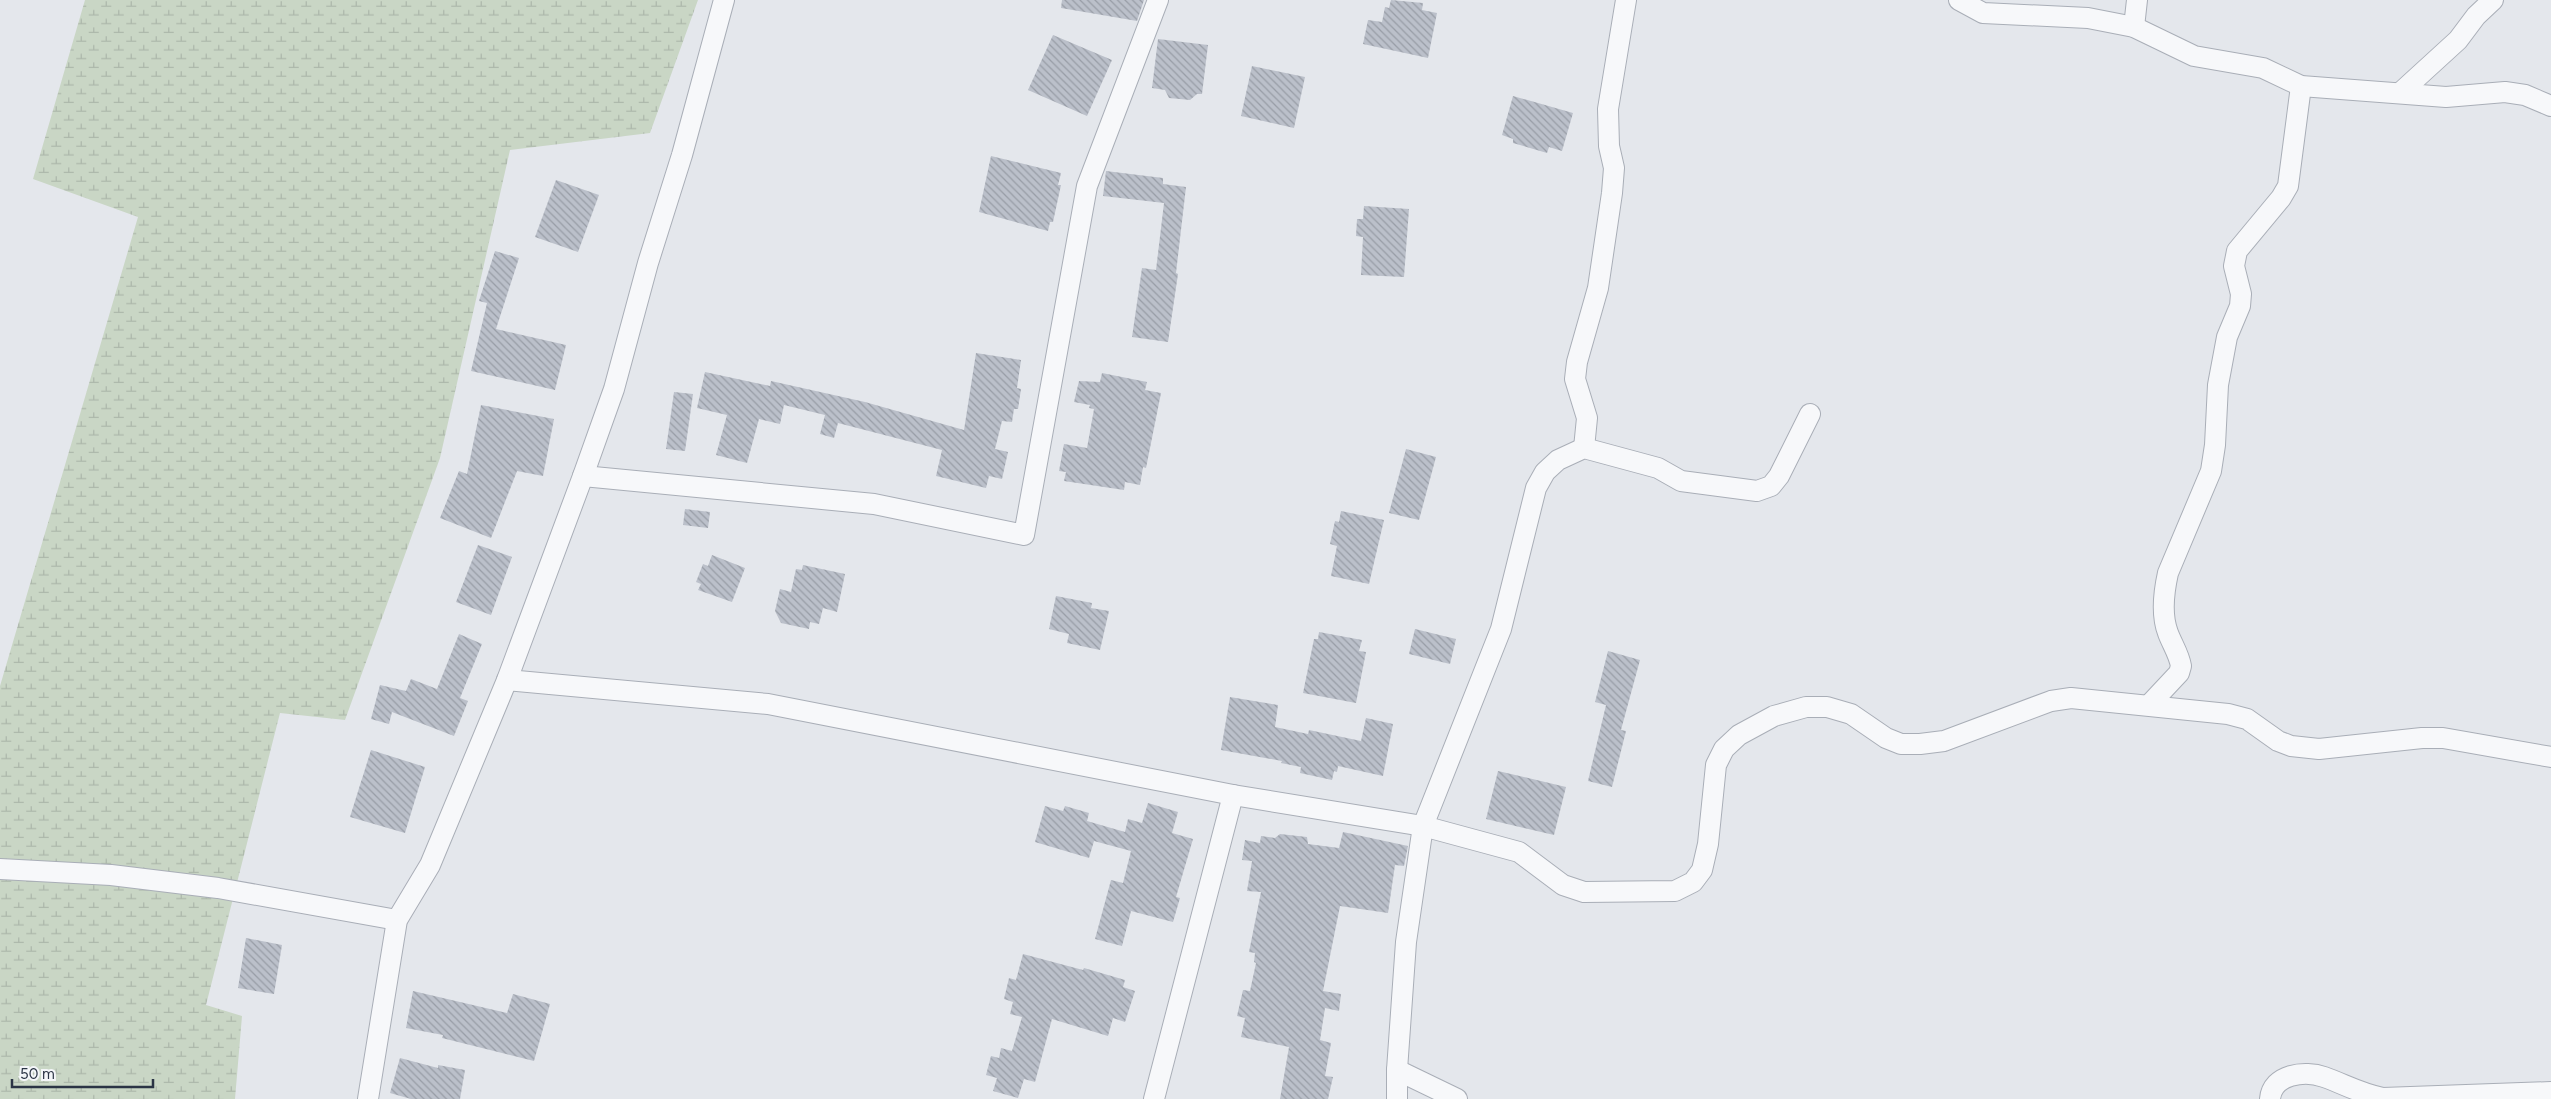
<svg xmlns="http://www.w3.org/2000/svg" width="2551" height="1099" font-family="Figtree,sans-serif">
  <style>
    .wetland { fill: url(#wetland-marsh) }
    .building { fill: url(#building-back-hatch) }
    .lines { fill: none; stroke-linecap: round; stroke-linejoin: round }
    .street-casing { stroke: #a9aeb7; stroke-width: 22 }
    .street { stroke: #f7f8fa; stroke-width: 20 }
  </style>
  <defs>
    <pattern id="wetland-marsh" width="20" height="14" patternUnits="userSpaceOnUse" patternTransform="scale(1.25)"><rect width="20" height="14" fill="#c9d6c5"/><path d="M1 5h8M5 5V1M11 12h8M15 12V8" fill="none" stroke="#adb8ab"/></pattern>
    <pattern id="building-back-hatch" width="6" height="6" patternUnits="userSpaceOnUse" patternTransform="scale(1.25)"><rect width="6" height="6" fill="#bbc0ca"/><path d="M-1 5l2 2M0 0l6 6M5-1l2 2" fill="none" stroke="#989da6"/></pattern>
  </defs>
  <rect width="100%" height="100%" fill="#e4e7ec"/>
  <polygon class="wetland" points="85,0 698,0 650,133 510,150 440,458 345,720 280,713 206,1005 242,1016 235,1099 0,1099 0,686 138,217 33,179"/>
  <g class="building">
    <polygon points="1062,0 1144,0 1137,21 1061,8"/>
    <polygon points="1391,0 1423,3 1422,10 1437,13 1428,58 1363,44 1368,20 1382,22 1385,7 1389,8"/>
    <polygon points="1053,35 1112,60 1087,116 1028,90"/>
    <polygon points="1158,39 1208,45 1202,94 1197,94 1190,100 1169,98 1165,90 1152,88"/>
    <polygon points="1252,66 1305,77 1294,128 1241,116"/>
    <polygon points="1513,96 1573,113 1562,151 1549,147 1547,153 1513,143 1513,139 1502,135"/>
    <polygon points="991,156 1061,173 1058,185 1061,185 1053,222 1050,222 1048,231 979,212"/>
    <polygon points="1106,171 1163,178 1163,184 1186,187 1176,273 1178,274 1168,342 1132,337 1142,268 1156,270 1164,203 1103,196"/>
    <polygon points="556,180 599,195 578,252 535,237"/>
    <polygon points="1364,206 1409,209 1404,277 1361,275 1363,237 1356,236 1357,219 1363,219"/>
    <polygon points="495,251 519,258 496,329 566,345 555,390 471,371 487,303 479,301"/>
    <polygon points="976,353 1021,360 1017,388 1021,389 1018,409 1014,409 1012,422 1002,421 995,449 1008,452 1002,479 989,476 986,488 936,476 942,450 838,423 834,438 820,434 825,415 784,405 780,424 759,419 747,463 716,455 727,415 697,408 705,372 770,386 771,381 865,402 964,430"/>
    <polygon points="1102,373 1147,382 1145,390 1161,393 1146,468 1143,467 1140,485 1125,482 1124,490 1064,481 1066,472 1059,471 1064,444 1087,448 1094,409 1089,408 1090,405 1074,402 1079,381 1100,382"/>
    <polygon points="674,392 693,394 685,451 666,449"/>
    <polygon points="481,405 554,419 543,476 517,471 491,538 440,518 459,471 467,474"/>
    <polygon points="1406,449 1436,457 1419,520 1389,513"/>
    <polygon points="685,509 710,512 708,528 683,525"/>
    <polygon points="1341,511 1384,520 1369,584 1331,576 1337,546 1330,544 1335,521 1339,522"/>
    <polygon points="478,545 512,557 491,615 456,602"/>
    <polygon points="712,555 745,568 732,602 698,590 701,584 696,582 703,564 708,566"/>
    <polygon points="803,565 845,574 837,612 823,608 819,624 810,622 809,629 781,623 775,611 780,589 791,592 796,569 802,570"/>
    <polygon points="1056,596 1092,603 1091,608 1109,611 1100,650 1067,643 1069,634 1049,629"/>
    <polygon points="1415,629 1456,639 1450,664 1409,654"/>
    <polygon points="1319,632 1362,640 1359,651 1366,652 1356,703 1303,693 1314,639 1318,639"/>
    <polygon points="459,634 482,644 460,698 468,701 454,736 392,712 389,724 371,719 380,685 406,691 411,679 437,689"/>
    <polygon points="1608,651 1640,660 1621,730 1626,731 1612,787 1588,781 1606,705 1595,702"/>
    <polygon points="1230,697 1278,705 1275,727 1308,734 1309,730 1361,741 1366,718 1393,724 1383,776 1338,766 1337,772 1334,771 1332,780 1300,773 1301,767 1281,763 1282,761 1221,750"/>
    <polygon points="371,750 425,767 405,833 350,817"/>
    <polygon points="1498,771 1566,787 1554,835 1486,819"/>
    <polygon points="1148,803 1178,812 1172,833 1193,839 1176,897 1180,898 1173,922 1131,911 1122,946 1095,939 1111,880 1123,883 1131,851 1094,841 1089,858 1035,842 1045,806 1063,811 1065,806 1089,813 1087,821 1125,832 1128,819 1142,823"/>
    <polygon points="1343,832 1408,846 1404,866 1395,865 1388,913 1340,906 1323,991 1341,994 1339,1011 1325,1008 1320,1040 1331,1043 1325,1076 1333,1077 1328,1099 1280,1099 1289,1047 1241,1037 1245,1018 1237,1016 1243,990 1250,991 1256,963 1254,962 1255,953 1249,952 1261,892 1247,891 1252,861 1242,860 1245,840 1260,843 1261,836 1275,838 1280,834 1307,837 1308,844 1339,848"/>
    <polygon points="246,938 282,945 274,994 238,988"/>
    <polygon points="1023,954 1083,970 1084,968 1125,980 1123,987 1135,991 1125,1022 1113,1018 1108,1036 1052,1019 1035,1082 1024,1079 1018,1098 993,1091 997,1078 986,1075 991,1056 999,1058 1001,1048 1012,1051 1022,1017 1010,1014 1013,1002 1004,999 1009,978 1016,980"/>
    <polygon points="413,991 507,1013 513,994 550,1004 534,1061 442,1038 443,1035 406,1028"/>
    <polygon points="400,1058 438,1068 438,1065 465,1070 460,1099 411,1099 390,1093"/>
  </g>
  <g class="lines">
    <g class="street-casing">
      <g id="street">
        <polyline points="1959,0 1983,13 2088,18 2134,27 2194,56 2263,68 2301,86 2446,97 2505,92 2525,95 2551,106"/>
        <polyline points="2134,27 2137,0"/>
        <polyline points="2400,93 2458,40 2476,16 2493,0"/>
        <polyline points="1584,448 1587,418 1575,379 1577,362 1598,288 1612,193 1614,168 1609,146 1608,109 1626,0"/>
        <polyline points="583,476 874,504 1024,535 1087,186 1158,0"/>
        <polyline points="507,680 768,704 1233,795 1423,826 1519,852 1563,885 1584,892 1675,891 1693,882 1702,870 1708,844 1716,765 1724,749 1739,735 1774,716 1806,707 1827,707 1851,714 1886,738 1901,744 1920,744 1944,741 2051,701 2071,698 2228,714 2247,719 2278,741 2291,746 2319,749 2422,738 2443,738 2551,757"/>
        <path d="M 2149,705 L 2179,673 L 2181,666 C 2179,654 2172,644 2168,633 C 2161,615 2164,591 2168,573 L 2211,471 L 2215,445 L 2218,385 L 2227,337 L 2240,306 L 2241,294 L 2234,266 L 2237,251 L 2281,198 L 2288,186 L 2301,86"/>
        <polyline points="0,869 111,875 218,888 397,920"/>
        <polyline points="1397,1070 1457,1099"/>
        <polyline points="368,1099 397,920 430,865 507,680 583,476 614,389 648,263 682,155 724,0"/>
        <polyline points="1154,1099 1233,795"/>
        <polyline points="1397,1099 1397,1070 1406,942 1423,826 1501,629 1536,488 1545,472 1558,460 1584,448 1658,468 1681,481 1757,491 1771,486 1779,476 1810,414"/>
        <path d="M 2270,1099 C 2272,1074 2305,1070 2324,1077 C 2344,1084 2361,1094 2383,1098 L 2551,1092"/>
      </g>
    </g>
    <use href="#street" class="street"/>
  </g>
  <path d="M12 1079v8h141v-8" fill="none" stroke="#2b3445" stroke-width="2.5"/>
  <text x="20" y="1079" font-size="15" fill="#2b3445" stroke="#f4f6f9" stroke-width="4" paint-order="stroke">50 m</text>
</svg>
